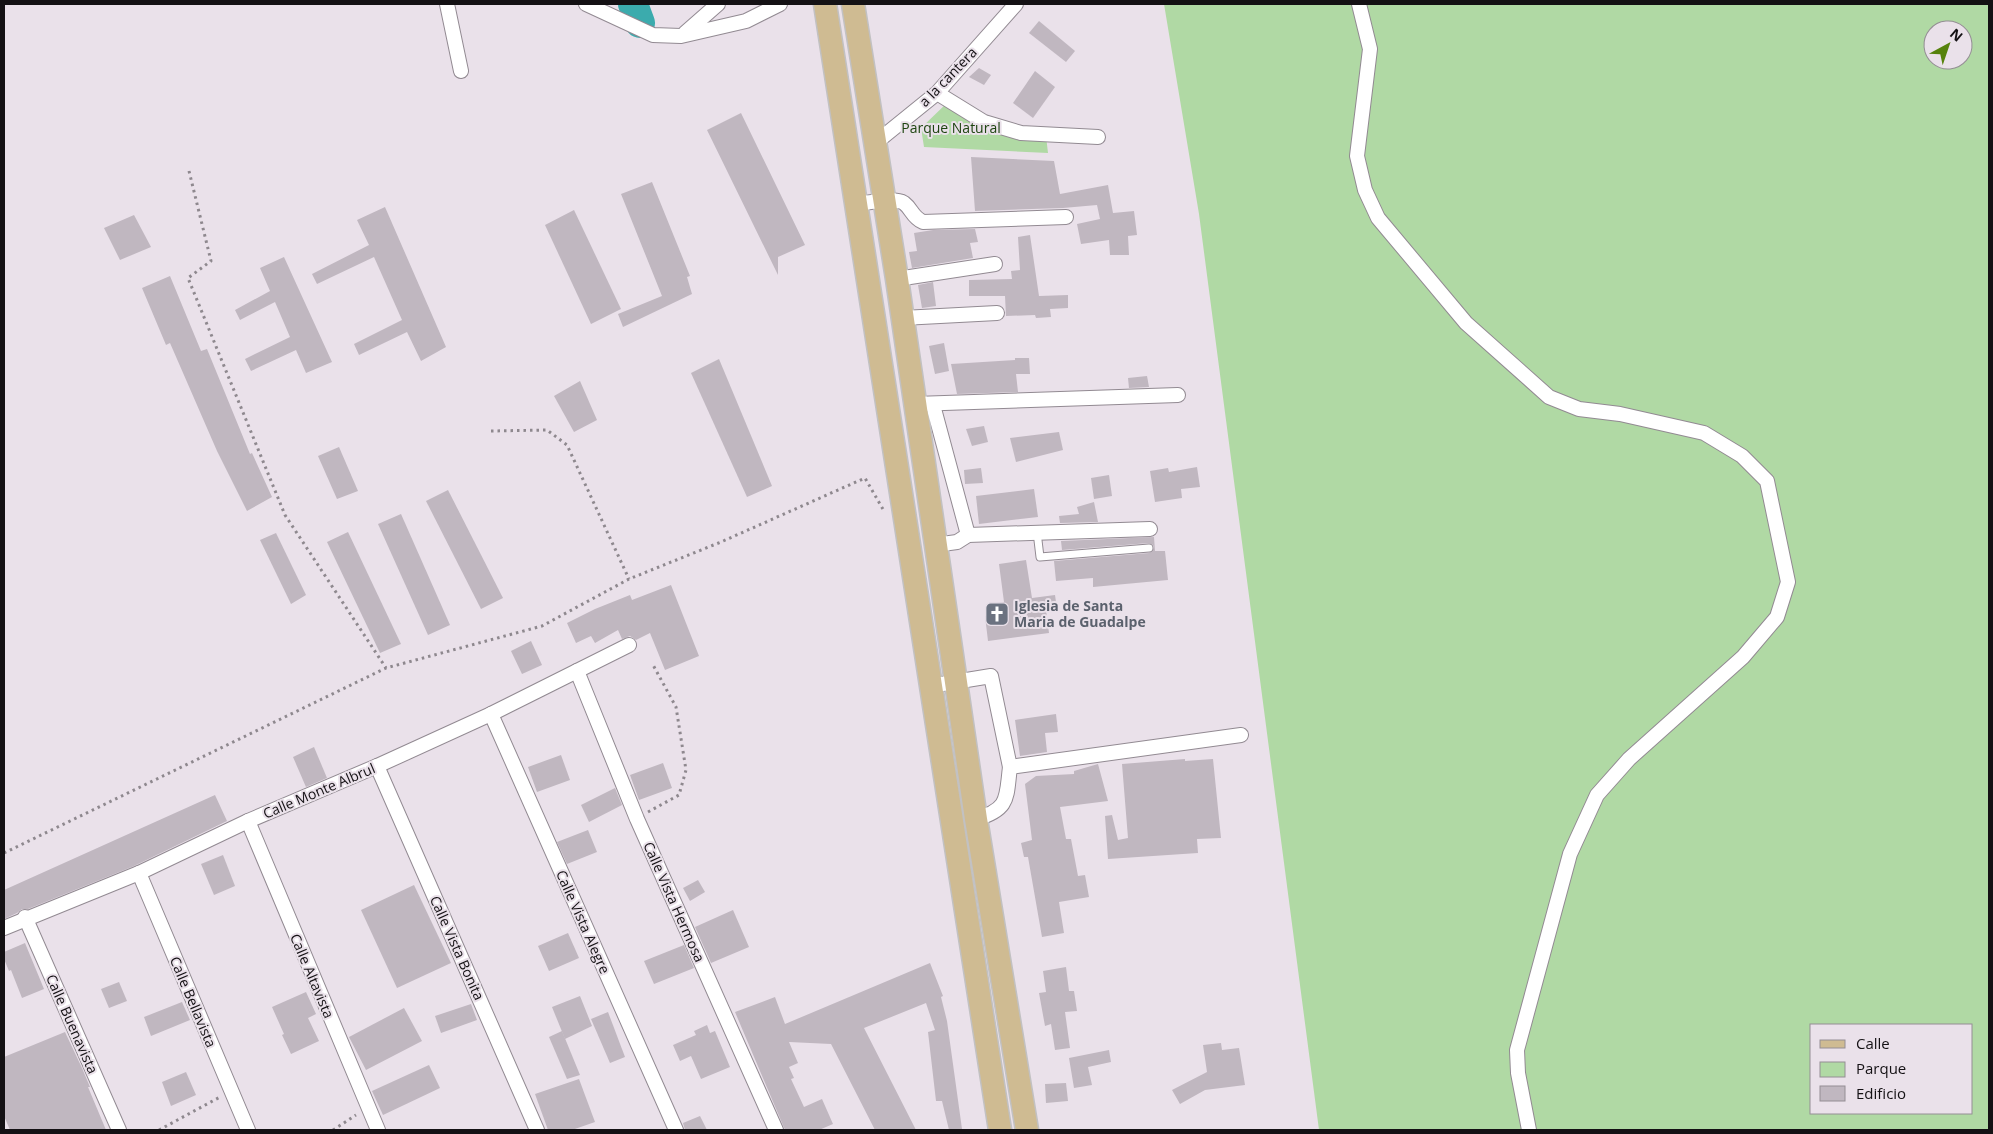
<svg xmlns="http://www.w3.org/2000/svg" width="1993" height="1134" font-family="'Open Sans',sans-serif">
  <style>
    .green { fill: #b0d9a4; fill-rule: evenodd }
    .lines { fill: none; stroke-linecap: round; stroke-linejoin: round }
    .river { stroke: #3babad; stroke-width: 30 }
    .building { fill: #c0b7c0 }
    .service-casing { stroke: #928a92; stroke-width: 9 }
    .minor-casing { stroke: #928a92; stroke-width: 16 }
    .primary-casing { stroke: #c2c1c2; stroke-width: 25 }
    .path { stroke: #8e888e; stroke-width: 3; stroke-dasharray: 2.5 4; stroke-linecap: butt }
    .service { stroke: #fff; stroke-width: 7 }
    .minor { stroke: #fff; stroke-width: 14 }
    .primary { stroke: #cfbb92; stroke-width: 22 }
    .labels { text-anchor: middle; stroke-width: 4; stroke-linejoin: round; paint-order: stroke }
    .street-label { font-size: 14px; fill: #141114; stroke: #eae1ea }
    .park-label { font-size: 14px; fill: #1e4511; stroke: #eae1ea }
    .worship-label { font-size: 14px; font-weight: bold; fill: #5b616d; stroke: #eae1ea; text-anchor: start }
  </style>
  <rect width="100%" height="100%" fill="#eae1ea"/>
  <g class="green">
    <path d="M 1164,4 L 1989,4 L 1989,1130 L 1319,1130 L 1199,214 ZM 1933,30 L 1963,30 L 1963,60 L 1933,60 ZM 1812,1025 L 1972,1025 L 1972,1113 L 1812,1113 Z"/>
    <polygon points="948,102 983,126 1046,136 1048,153 924,147 921,128"/>
  </g>
  <g class="lines">
    <polyline class="river" points="633,4 640,23"/>
  </g>
  <g class="building">
    <polygon points="1039,21 1075,51 1066,62 1029,33"/>
    <polygon points="979,68 991,75 984,85 969,77"/>
    <polygon points="1035,71 1055,87 1033,118 1013,103"/>
    <polygon points="741,113 805,245 778,257 778,275 707,130"/>
    <polygon points="971,157 1054,161 1060,194 1108,185 1113,213 1134,211 1137,235 1128,236 1129,255 1110,255 1109,240 1081,244 1077,224 1100,219 1097,205 1063,208 975,211"/>
    <polygon points="652,182 690,276 687,277 692,294 623,327 618,314 662,296 621,194"/>
    <polygon points="385,207 446,347 421,361 407,332 359,355 354,344 402,320 374,257 317,284 312,274 369,245 357,220"/>
    <polygon points="574,210 621,309 591,324 545,225"/>
    <polygon points="134,215 151,247 120,260 104,228"/>
    <polygon points="975,229 978,242 970,243 973,258 912,268 909,252 917,251 914,233 933,230"/>
    <polygon points="1030,235 1039,296 1068,295 1068,308 1050,309 1051,317 1036,318 1035,315 1006,316 1005,296 969,296 969,280 1012,279 1011,271 1020,270 1018,237"/>
    <polygon points="284,257 332,362 306,373 296,350 251,371 245,359 290,337 275,302 240,320 235,310 270,291 260,268"/>
    <polygon points="170,276 201,351 207,349 250,454 252,453 272,497 247,511 217,451 170,343 166,345 142,288"/>
    <polygon points="933,282 936,306 922,308 918,285"/>
    <polygon points="944,343 949,371 935,374 929,346"/>
    <polygon points="1015,358 1029,358 1030,374 1016,374 1018,392 957,394 951,364 1015,360"/>
    <polygon points="719,359 772,486 747,497 691,373"/>
    <polygon points="1147,376 1149,387 1129,388 1128,378"/>
    <polygon points="580,381 597,420 574,432 554,396"/>
    <polygon points="984,426 988,442 972,446 966,429"/>
    <polygon points="1059,432 1063,450 1016,462 1010,438"/>
    <polygon points="339,447 358,491 337,499 318,456"/>
    <polygon points="1197,467 1200,487 1181,489 1182,498 1155,502 1150,471 1168,468 1169,472"/>
    <polygon points="981,468 983,483 965,484 964,470"/>
    <polygon points="1109,475 1112,496 1094,499 1091,478"/>
    <polygon points="1034,489 1038,517 979,524 976,496"/>
    <polygon points="448,490 503,598 481,609 426,501"/>
    <polygon points="1094,502 1098,522 1060,523 1059,516 1079,514 1077,507"/>
    <polygon points="401,514 450,625 428,635 378,524"/>
    <polygon points="348,532 401,644 380,653 327,542"/>
    <polygon points="276,533 306,595 291,604 260,540"/>
    <polygon points="1154,537 1155,551 1165,551 1168,580 1093,587 1093,578 1056,581 1054,561 1149,553 1154,548 1153,545 1149,543 1062,550 1061,541"/>
    <polygon points="1026,560 1032,598 1055,595 1057,609 1046,610 1049,633 988,641 985,616 997,614 996,603 1004,602 999,564"/>
    <polygon points="671,585 699,656 665,670 650,633 636,640 630,636 622,639 618,630 595,643 591,636 576,643 567,623 595,609 630,595 632,600"/>
    <polygon points="531,641 542,665 522,674 511,651"/>
    <polygon points="1056,714 1058,732 1045,733 1047,752 1020,756 1015,720"/>
    <polygon points="314,747 327,778 306,787 293,757"/>
    <polygon points="561,755 570,780 537,792 528,767"/>
    <polygon points="1185,759 1185,761 1213,759 1221,838 1197,839 1198,853 1108,859 1105,816 1112,815 1118,840 1128,838 1122,764"/>
    <polygon points="663,763 672,788 639,800 630,775"/>
    <polygon points="1098,764 1108,801 1060,807 1066,839 1071,839 1078,876 1085,875 1089,897 1059,902 1064,933 1042,937 1028,857 1024,857 1021,843 1032,840 1025,784 1036,776 1074,774 1074,771"/>
    <polygon points="615,788 622,805 589,822 581,805"/>
    <polygon points="215,795 227,821 134,866 28,909 22,909 17,913 4,919 4,890"/>
    <polygon points="588,830 597,852 567,864 557,842"/>
    <polygon points="223,855 235,886 214,895 201,864"/>
    <polygon points="698,880 705,892 690,901 683,888"/>
    <polygon points="414,885 451,963 397,988 361,910"/>
    <polygon points="733,910 749,947 711,963 695,927"/>
    <polygon points="568,933 579,958 549,971 538,946"/>
    <polygon points="25,943 44,989 22,998 11,970 9,971 4,959 4,952"/>
    <polygon points="684,945 694,968 654,984 644,961"/>
    <polygon points="930,963 943,996 941,997 947,1021 962,1129 949,1130 942,1101 936,1101 928,1032 935,1030 926,1003 864,1028 916,1130 875,1130 831,1044 789,1042 798,1063 789,1067 794,1078 791,1079 804,1107 822,1099 833,1124 819,1130 785,1130 735,1012 775,997 785,1024"/>
    <polygon points="1066,967 1069,991 1074,991 1077,1011 1065,1012 1070,1048 1055,1050 1051,1024 1045,1026 1039,993 1046,992 1043,971"/>
    <polygon points="119,982 127,1001 109,1008 101,989"/>
    <polygon points="306,992 316,1014 308,1018 319,1041 291,1054 282,1035 284,1034 272,1007"/>
    <polygon points="580,996 592,1026 565,1039 552,1007"/>
    <polygon points="182,1002 190,1020 151,1036 144,1017"/>
    <polygon points="471,1004 477,1020 441,1033 435,1016"/>
    <polygon points="404,1008 422,1041 366,1070 349,1037"/>
    <polygon points="608,1012 625,1057 610,1063 591,1019"/>
    <polygon points="707,1025 710,1033 715,1031 730,1067 701,1079 691,1056 680,1061 673,1045 696,1035 694,1031"/>
    <polygon points="562,1031 580,1075 567,1079 549,1037"/>
    <polygon points="65,1032 82,1068 90,1087 88,1087 106,1130 10,1130 4,1116 4,1057"/>
    <polygon points="1221,1043 1222,1050 1239,1048 1245,1085 1205,1090 1180,1104 1172,1090 1207,1072 1203,1045"/>
    <polygon points="1109,1050 1111,1062 1088,1067 1092,1085 1074,1088 1069,1058"/>
    <polygon points="429,1065 440,1088 383,1115 372,1091"/>
    <polygon points="186,1072 196,1095 171,1106 162,1082"/>
    <polygon points="579,1079 595,1122 572,1130 548,1130 535,1094"/>
    <polygon points="1066,1083 1068,1101 1046,1103 1045,1084"/>
    <polygon points="700,1116 707,1130 685,1130 683,1123"/>
  </g>
  <g class="lines">
    <g class="service-casing">
      <polyline id="service" points="1037,532 1040,557 1149,548"/>
    </g>
    <g class="minor-casing">
      <g id="minor">
        <polyline points="447,4 461,71"/>
        <polyline points="586,4 653,35 681,36 746,21 780,4"/>
        <polyline points="1359,4 1370,49 1357,156 1365,190 1378,218 1466,323 1549,397 1579,409 1620,414 1704,433 1742,456 1767,481 1788,582 1777,617 1743,657 1629,759 1597,795 1570,854 1517,1050 1518,1073 1529,1130"/>
        <polyline points="685,33 718,4"/>
        <polyline points="937,93 984,122 1021,133 1098,137"/>
        <polyline points="874,144 937,93 1016,4"/>
        <path d="M 856,204 C 867,203 894,197 904,203 C 912,209 912,217 923,222 L 1066,217"/>
        <polyline points="897,279 995,264"/>
        <polyline points="902,318 997,313"/>
        <polyline points="915,404 1178,395"/>
        <polyline points="933,405 968,535"/>
        <polyline points="935,545 957,542 968,535 1150,529"/>
        <polyline points="577,671 637,819 776,1130"/>
        <polyline points="930,686 991,676 1010,767"/>
        <polyline points="491,714 676,1130"/>
        <polyline points="377,766 537,1130"/>
        <path d="M 976,819 C 1010,809 1006,798 1010,767 L 1241,735"/>
        <polyline points="248,821 378,1130"/>
        <polyline points="139,873 248,1130"/>
        <polyline points="25,917 119,1130"/>
        <polyline points="4,928 139,873 248,821 377,766 491,714 629,645"/>
      </g>
    </g>
    <g class="primary-casing">
      <g id="primary">
        <polyline points="825,4 1000,1130"/>
        <polyline points="853,4 897,279 976,819 1027,1130"/>
      </g>
    </g>
    <g class="path">
      <polyline points="189,171 211,261 188,278 285,515 386,668"/>
      <polyline points="491,431 547,430 567,445 629,579"/>
      <polyline points="648,812 679,795 686,770 676,707 652,663"/>
      <polyline points="4,853 386,668 542,626 629,579 721,542 865,478 884,511"/>
      <polyline points="159,1130 220,1097"/>
      <polyline points="333,1130 356,1115"/>
    </g>
    <use href="#service" class="service"/>
    <use href="#minor" class="minor"/>
    <use href="#primary" class="primary"/>
  </g>
  <defs>
    <g id="church-square" transform="scale(1.25)"><rect x="-9" y="-9" width="18" height="18" rx="4" fill="#6b7280" stroke="#eae1ea"/><path d="M-1.2-6h2.4v3.5h3.3v2.4h-3.3V6h-2.4V-.1h-3.3v-2.4h3.3Z" fill="#fff"/></g>
  </defs>
  <g fill-rule="evenodd">
    <use href="#church-square" x="997" y="614"/>
  </g>
  <g class="labels">
    <g class="street-label">
      <text transform="translate(948 77) rotate(-46)" y="5">a la cantera</text>
      <text transform="translate(319 791) rotate(-23)" y="5">Calle Monte Albrul</text>
      <text transform="translate(674 902) rotate(66)" y="5">Calle Vista Hermosa</text>
      <text transform="translate(583 922) rotate(66)" y="5">Calle Vista Alegre</text>
      <text transform="translate(457 948) rotate(66)" y="5">Calle Vista Bonita</text>
      <text transform="translate(312 976) rotate(67)" y="5">Calle Altavista</text>
      <text transform="translate(193 1002) rotate(67)" y="5">Calle Bellavista</text>
      <text transform="translate(72 1024) rotate(66)" y="5">Calle Buenavista</text>
    </g>
    <g class="park-label">
      <text x="951" y="133">Parque Natural</text>
    </g>
    <g class="worship-label">
      <text x="1014" y="611">Iglesia de Santa<tspan x="1014" dy="16">Maria de Guadalpe</tspan></text>
    </g>
  </g>
  <rect width="1993" height="1134" fill="none" stroke="#141114" stroke-width="10"/>
  <rect x="1810" y="1024" width="162" height="90" fill="#eae1ea" stroke="#948e94"/>
  <rect x="1820" y="1040" width="25" height="8" fill="#cfbb92" stroke="#948e94"/>
  <text x="1856" y="1049" font-size="15" fill="#141114">Calle</text>
  <rect x="1820" y="1062" width="25" height="15" fill="#b0d9a4" stroke="#948e94"/>
  <text x="1856" y="1074" font-size="15" fill="#141114">Parque</text>
  <rect x="1820" y="1086" width="25" height="15" fill="#c0b7c0" stroke="#948e94"/>
  <text x="1856" y="1099" font-size="15" fill="#141114">Edificio</text>
  <g transform="translate(1948 45) rotate(40)"><circle r="24" fill="#eae1ea" stroke="#948e94"/>
  <path d="M0-4L9 19L0 12L-9 19Z" fill="#56820c"/>
  <text y="-8" font-size="14" font-weight="bold" text-anchor="middle" fill="#141114">N</text>
  </g>
</svg>
